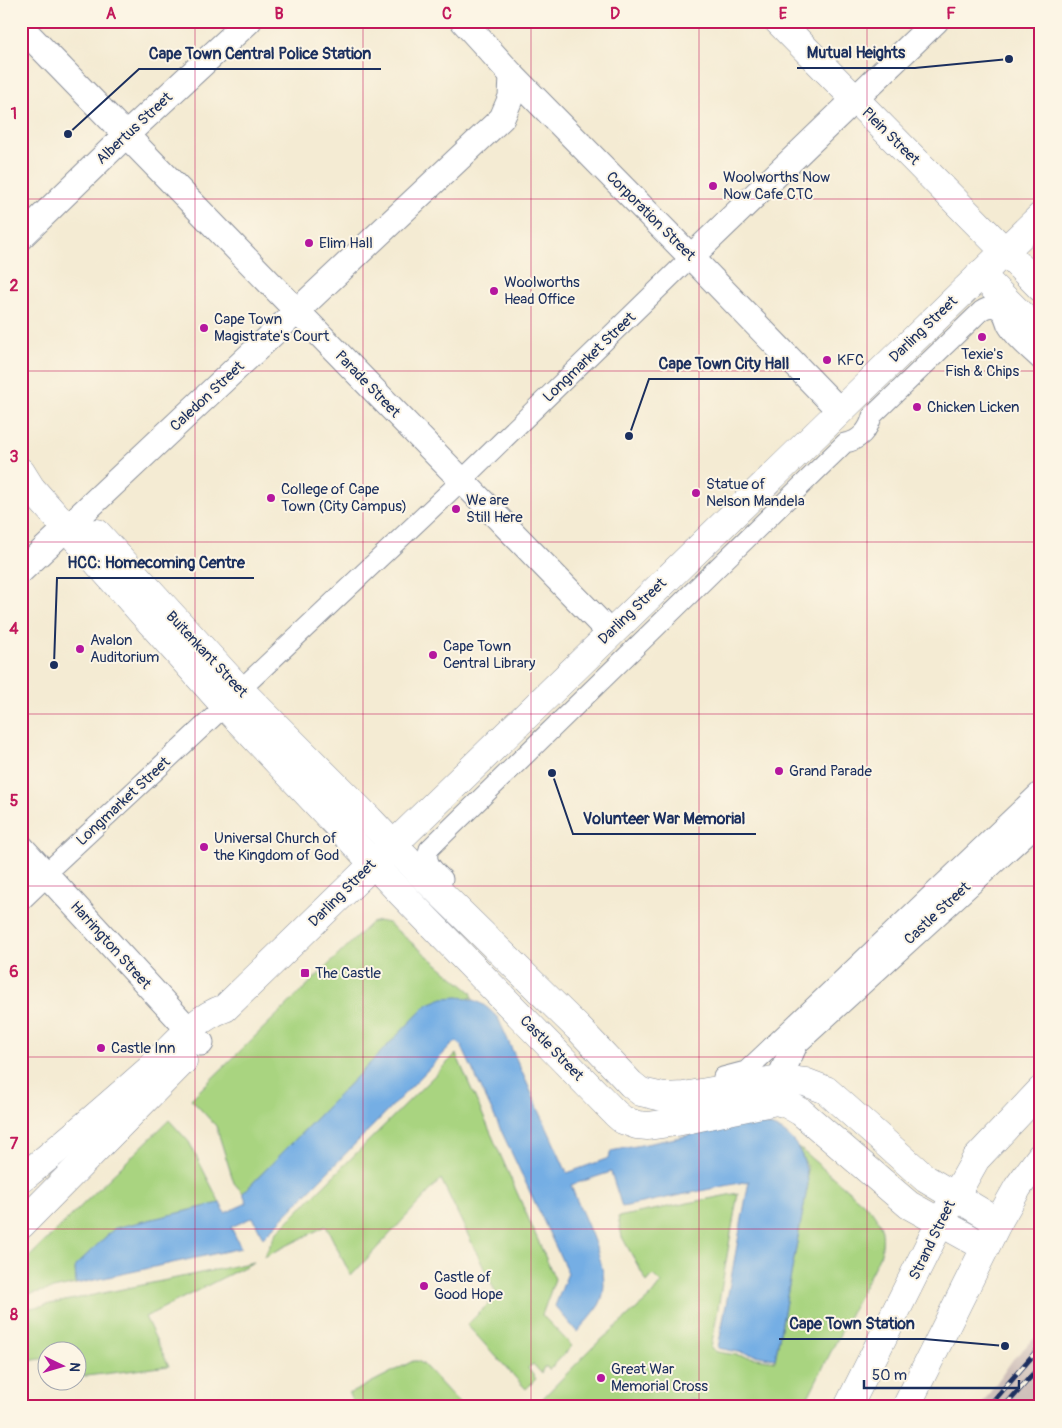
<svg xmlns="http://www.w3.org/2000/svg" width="1062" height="1428" font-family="Pangolin,sans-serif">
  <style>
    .industrial { fill: #cfc0ba }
    .green { fill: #a9d480; stroke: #62826f }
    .water { fill: #74aee4; stroke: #486ea1 }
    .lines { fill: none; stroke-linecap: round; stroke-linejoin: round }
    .pedestrian-casing { stroke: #888d98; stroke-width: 21 }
    .minor-casing { stroke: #888d98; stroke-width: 27 }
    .tertiary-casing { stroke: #888d98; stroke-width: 29 }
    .secondary-casing { stroke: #888d98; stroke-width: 29 }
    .primary-casing { stroke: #888d98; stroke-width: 29 }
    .pedestrian { stroke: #fff; stroke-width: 19 }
    .minor { stroke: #fff; stroke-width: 25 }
    .tertiary { stroke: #fff; stroke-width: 28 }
    .secondary { stroke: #fff; stroke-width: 28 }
    .primary { stroke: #fff; stroke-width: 28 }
    .rail-casing { stroke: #1b2f5e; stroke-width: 5.5 }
    .rail { stroke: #fcf5e5; stroke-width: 4; stroke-dasharray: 11; stroke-linecap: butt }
    .grid { fill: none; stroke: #c2185b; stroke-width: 1; stroke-opacity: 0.55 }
    .poi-dot { fill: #b5179e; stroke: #fcf5e5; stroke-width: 2 }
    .labels { text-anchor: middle; stroke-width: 4; stroke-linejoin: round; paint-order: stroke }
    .street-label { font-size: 15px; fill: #1b2f5e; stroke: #fcf5e5 }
    .poi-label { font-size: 15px; fill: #1b2f5e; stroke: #fcf5e5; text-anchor: start }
    .leader { fill: none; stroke: #1b2f5e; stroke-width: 2 }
    .callout-dot { fill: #1b2f5e; stroke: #fcf5e5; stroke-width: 2 }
    .callout-label { font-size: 16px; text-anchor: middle; font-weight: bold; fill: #1b2f5e; stroke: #fcf5e5; stroke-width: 4; stroke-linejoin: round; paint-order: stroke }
    .neatline { fill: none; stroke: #c2185b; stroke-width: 2 }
    .grid-label { font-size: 16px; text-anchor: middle; font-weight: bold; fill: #c2185b }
  </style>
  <rect width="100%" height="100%" fill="#fcf5e5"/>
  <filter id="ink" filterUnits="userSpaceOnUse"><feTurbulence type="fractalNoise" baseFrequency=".02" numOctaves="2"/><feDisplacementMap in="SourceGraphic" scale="10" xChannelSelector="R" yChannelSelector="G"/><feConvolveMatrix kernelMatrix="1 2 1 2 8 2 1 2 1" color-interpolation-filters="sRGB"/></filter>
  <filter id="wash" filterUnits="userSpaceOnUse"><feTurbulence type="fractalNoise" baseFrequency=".0096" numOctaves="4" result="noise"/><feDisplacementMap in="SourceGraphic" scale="20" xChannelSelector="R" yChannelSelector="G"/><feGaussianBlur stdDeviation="1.12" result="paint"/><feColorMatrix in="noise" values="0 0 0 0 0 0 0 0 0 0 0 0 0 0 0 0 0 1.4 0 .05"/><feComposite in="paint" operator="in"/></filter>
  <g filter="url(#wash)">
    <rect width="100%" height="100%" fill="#f4ebd3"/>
    <polygon class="industrial" points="1041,1332 1041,1407 980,1407 1013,1359"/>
    <g class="green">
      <path d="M 379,921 L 388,923 L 471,992 L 473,998 C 456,997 444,998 428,1004 L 243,1193 L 234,1183 L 216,1126 L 191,1099 L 371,923 Z"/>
      <polygon points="456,1054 555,1279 542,1315 572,1346 549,1370 547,1367 544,1367 541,1373 533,1364 528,1368 536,1379 526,1389 467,1325 497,1295 441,1179 351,1276 326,1226 264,1257 276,1233"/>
      <polygon points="169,1120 189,1142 220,1203 115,1228 75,1266 76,1284 21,1296 21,1265"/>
      <path d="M 797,1146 L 871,1210 C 883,1226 884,1233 881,1253 L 803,1407 L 710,1407 L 689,1398 L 685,1407 L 543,1407 L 539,1402 L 593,1347 L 650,1297 L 661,1283 L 653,1275 L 647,1282 L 622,1237 L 618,1217 L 738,1193 L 711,1348 L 717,1352 L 775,1361 L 808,1184 L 807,1166 Z"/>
      <polygon points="254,1262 145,1317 169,1366 78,1377 78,1350 48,1350 47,1358 21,1362 21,1310"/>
      <polygon points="413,1361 418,1361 423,1364 463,1407 350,1407 349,1405 353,1403 349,1394"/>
    </g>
    <path class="water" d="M 458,997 C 478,999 484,1004 498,1018 L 567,1173 L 609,1158 L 611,1151 L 746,1124 C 752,1124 760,1123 766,1125 C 795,1132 806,1156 808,1184 L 775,1359 L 718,1348 L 749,1181 L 622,1207 L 611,1172 L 571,1185 C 581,1216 617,1275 599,1305 C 593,1315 584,1323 577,1332 L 555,1306 L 568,1273 L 461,1045 L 457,1042 L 453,1044 L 263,1238 L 253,1217 L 231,1227 L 241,1248 L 76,1284 L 75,1266 L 115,1228 L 220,1203 L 225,1213 L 247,1203 L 243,1193 L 428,1004 L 443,998 Z"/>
  </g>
  <g filter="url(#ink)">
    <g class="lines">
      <g class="pedestrian-casing">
        <g id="pedestrian">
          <polyline points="240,690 461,481 691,257"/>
          <polyline points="46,873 225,706"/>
          <path d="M 443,879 C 434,870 424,863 429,849 L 845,443 C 859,441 869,430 872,416 L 981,311 C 987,307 993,306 999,310 C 1006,316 1004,321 1008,327 C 1016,340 1030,350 1041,361"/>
          <polyline points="723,1077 746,1071 1041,790"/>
        </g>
      </g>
      <g class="minor-casing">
        <g id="minor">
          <polyline points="463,21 512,75 691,257 839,410"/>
          <polyline points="21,27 610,633"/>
          <polyline points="21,237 126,135 249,21"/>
          <polyline points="691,257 936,21"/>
          <polyline points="21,571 502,118 511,97 512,75"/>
          <polyline points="21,847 201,1043"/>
          <polyline points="21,897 46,873"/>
          <polyline points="776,1098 779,1079 796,1042 1041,818"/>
        </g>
      </g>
      <g class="tertiary-casing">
        <g id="tertiary">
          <polyline points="778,21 1041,288"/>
          <polyline points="980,274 1041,335"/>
        </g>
      </g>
      <g class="secondary-casing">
        <g id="secondary">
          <polyline points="21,472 31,488 225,706 401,893 616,1114 623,1120 637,1125 648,1126 676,1122 776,1101 787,1104 801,1112 909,1205 985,1247"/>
          <polyline points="97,533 240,690 369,819 419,872 578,1028 631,1084 641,1092 663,1097 684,1096 779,1079 805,1082 826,1090 926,1179 998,1222"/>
          <path d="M 21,1179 C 65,1144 107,1107 149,1070 C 172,1048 194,1018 225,1008 L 1041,216"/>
          <polyline points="21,1225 183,1061"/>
        </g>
      </g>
      <g class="primary-casing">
        <g id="primary">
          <polyline points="848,1407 940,1223 976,1159 1041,1090"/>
          <polyline points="906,1407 998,1222 1018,1187 1041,1156"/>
        </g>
      </g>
      <use href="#pedestrian" class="pedestrian"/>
      <use href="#minor" class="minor"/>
      <use href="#tertiary" class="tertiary"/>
      <use href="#secondary" class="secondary"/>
      <use href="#primary" class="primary"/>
      <g class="rail-casing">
        <g id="rail">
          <polyline points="988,1407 1041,1346"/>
          <polyline points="1004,1407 1041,1365"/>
        </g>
      </g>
      <use href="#rail" class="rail"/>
    </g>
  </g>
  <path class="grid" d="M 195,21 L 195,1407M 363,21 L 363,1407M 531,21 L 531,1407M 699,21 L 699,1407M 867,21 L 867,1407M 21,199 L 1041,199M 21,371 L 1041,371M 21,542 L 1041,542M 21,714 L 1041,714M 21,886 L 1041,886M 21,1057 L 1041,1057M 21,1229 L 1041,1229"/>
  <g class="poi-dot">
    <circle cx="713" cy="186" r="5"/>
    <circle cx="309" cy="243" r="5"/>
    <circle cx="494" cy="291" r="5"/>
    <circle cx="204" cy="328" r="5"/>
    <circle cx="982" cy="337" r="5"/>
    <circle cx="827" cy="360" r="5"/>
    <circle cx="917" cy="407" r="5"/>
    <circle cx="696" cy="493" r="5"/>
    <circle cx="271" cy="498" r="5"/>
    <circle cx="456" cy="509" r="5"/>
    <circle cx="80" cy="649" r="5"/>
    <circle cx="433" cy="655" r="5"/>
    <circle cx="779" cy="771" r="5"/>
    <circle cx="204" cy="847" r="5"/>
    <rect x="300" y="968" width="10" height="10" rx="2.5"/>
    <circle cx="101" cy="1048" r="5"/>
    <circle cx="424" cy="1286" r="5"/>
    <circle cx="601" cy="1378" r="5"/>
  </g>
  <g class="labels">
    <g class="street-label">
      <text transform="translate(134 128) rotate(-43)" y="5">Albertus Street</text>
      <text transform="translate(891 136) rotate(45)" y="5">Plein Street</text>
      <text transform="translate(651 216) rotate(45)" y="5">Corporation Street</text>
      <text transform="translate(923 329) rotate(-44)" y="5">Darling Street</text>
      <text transform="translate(589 357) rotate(-44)" y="5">Longmarket Street</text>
      <text transform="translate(368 384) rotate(46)" y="5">Parade Street</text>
      <text transform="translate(207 396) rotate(-43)" y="5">Caledon Street</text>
      <text transform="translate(632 611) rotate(-44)" y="5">Darling Street</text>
      <text transform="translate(207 654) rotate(47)" y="5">Buitenkant Street</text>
      <text transform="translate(123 801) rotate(-43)" y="5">Longmarket Street</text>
      <text transform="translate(342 893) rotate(-45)" y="5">Darling Street</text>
      <text transform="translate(937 913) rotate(-43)" y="5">Castle Street</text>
      <text transform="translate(111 945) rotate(48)" y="5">Harrington Street</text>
      <text transform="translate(552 1048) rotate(46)" y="5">Castle Street</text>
      <text transform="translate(932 1240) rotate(-64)" y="5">Strand Street</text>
    </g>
    <g class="poi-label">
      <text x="723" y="182">Woolworths Now<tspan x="723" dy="17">Now Cafe CTC</tspan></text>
      <text x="319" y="248">Elim Hall</text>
      <text x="504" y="287">Woolworths<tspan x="504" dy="17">Head Office</tspan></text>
      <text x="214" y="324">Cape Town<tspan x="214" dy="17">Magistrate's Court</tspan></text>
      <text x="982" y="359" text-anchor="middle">Texie's<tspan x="982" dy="17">Fish &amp; Chips</tspan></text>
      <text x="837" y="365">KFC</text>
      <text x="927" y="412">Chicken Licken</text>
      <text x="706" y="489">Statue of<tspan x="706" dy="17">Nelson Mandela</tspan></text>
      <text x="281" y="494">College of Cape<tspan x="281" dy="17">Town (City Campus)</tspan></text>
      <text x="466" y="505">We are<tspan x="466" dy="17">Still Here</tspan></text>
      <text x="90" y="645">Avalon<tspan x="90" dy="17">Auditorium</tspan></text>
      <text x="443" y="651">Cape Town<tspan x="443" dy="17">Central Library</tspan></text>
      <text x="789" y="776">Grand Parade</text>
      <text x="214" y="843">Universal Church of<tspan x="214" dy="17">the Kingdom of God</tspan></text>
      <text x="315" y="978">The Castle</text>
      <text x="111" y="1053">Castle Inn</text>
      <text x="434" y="1282">Castle of<tspan x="434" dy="17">Good Hope</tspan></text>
      <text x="611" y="1374">Great War<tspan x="611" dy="17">Memorial Cross</tspan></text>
    </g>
  </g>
  <path class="leader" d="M1009 59L915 68H797M68 134L139 69H381M629 436L649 379H800M54 665L57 578H254M552 773L573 834H756M1005 1346L924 1339H779"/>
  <g class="callout-dot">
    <circle cx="1009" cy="59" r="5"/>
    <circle cx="68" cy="134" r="5"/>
    <circle cx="629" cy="436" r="5"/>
    <circle cx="54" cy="665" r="5"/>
    <circle cx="552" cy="773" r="5"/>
    <circle cx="1005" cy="1346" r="5"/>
  </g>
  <g class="callout-label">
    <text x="856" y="58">Mutual Heights</text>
    <text x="260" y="59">Cape Town Central Police Station</text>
    <text x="724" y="369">Cape Town City Hall</text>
    <text x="156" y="568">HCC: Homecoming Centre</text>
    <text x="664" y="824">Volunteer War Memorial</text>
    <text x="852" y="1329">Cape Town Station</text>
  </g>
  <rect width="1062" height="1428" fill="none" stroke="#fcf5e5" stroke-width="55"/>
  <g transform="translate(62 1366) rotate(95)"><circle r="24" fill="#fcf5e5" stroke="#a2a6af"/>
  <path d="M0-4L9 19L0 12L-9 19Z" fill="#b5179e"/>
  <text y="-8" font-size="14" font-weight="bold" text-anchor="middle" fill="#1b2f5e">N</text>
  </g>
  <path d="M864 1380v8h155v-8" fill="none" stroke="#1b2f5e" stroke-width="2.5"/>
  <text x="872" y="1380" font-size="15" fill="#1b2f5e" stroke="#fcf5e5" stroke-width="4" paint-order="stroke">50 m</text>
  <rect x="28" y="28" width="1006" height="1372" class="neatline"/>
  <g class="grid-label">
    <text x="111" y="19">A</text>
    <text x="279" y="19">B</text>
    <text x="447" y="19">C</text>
    <text x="615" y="19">D</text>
    <text x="783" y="19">E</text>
    <text x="951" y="19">F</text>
    <text x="14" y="119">1</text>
    <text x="14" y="291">2</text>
    <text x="14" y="462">3</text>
    <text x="14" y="634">4</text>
    <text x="14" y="806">5</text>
    <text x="14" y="977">6</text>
    <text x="14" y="1149">7</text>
    <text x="14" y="1320">8</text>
  </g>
</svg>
